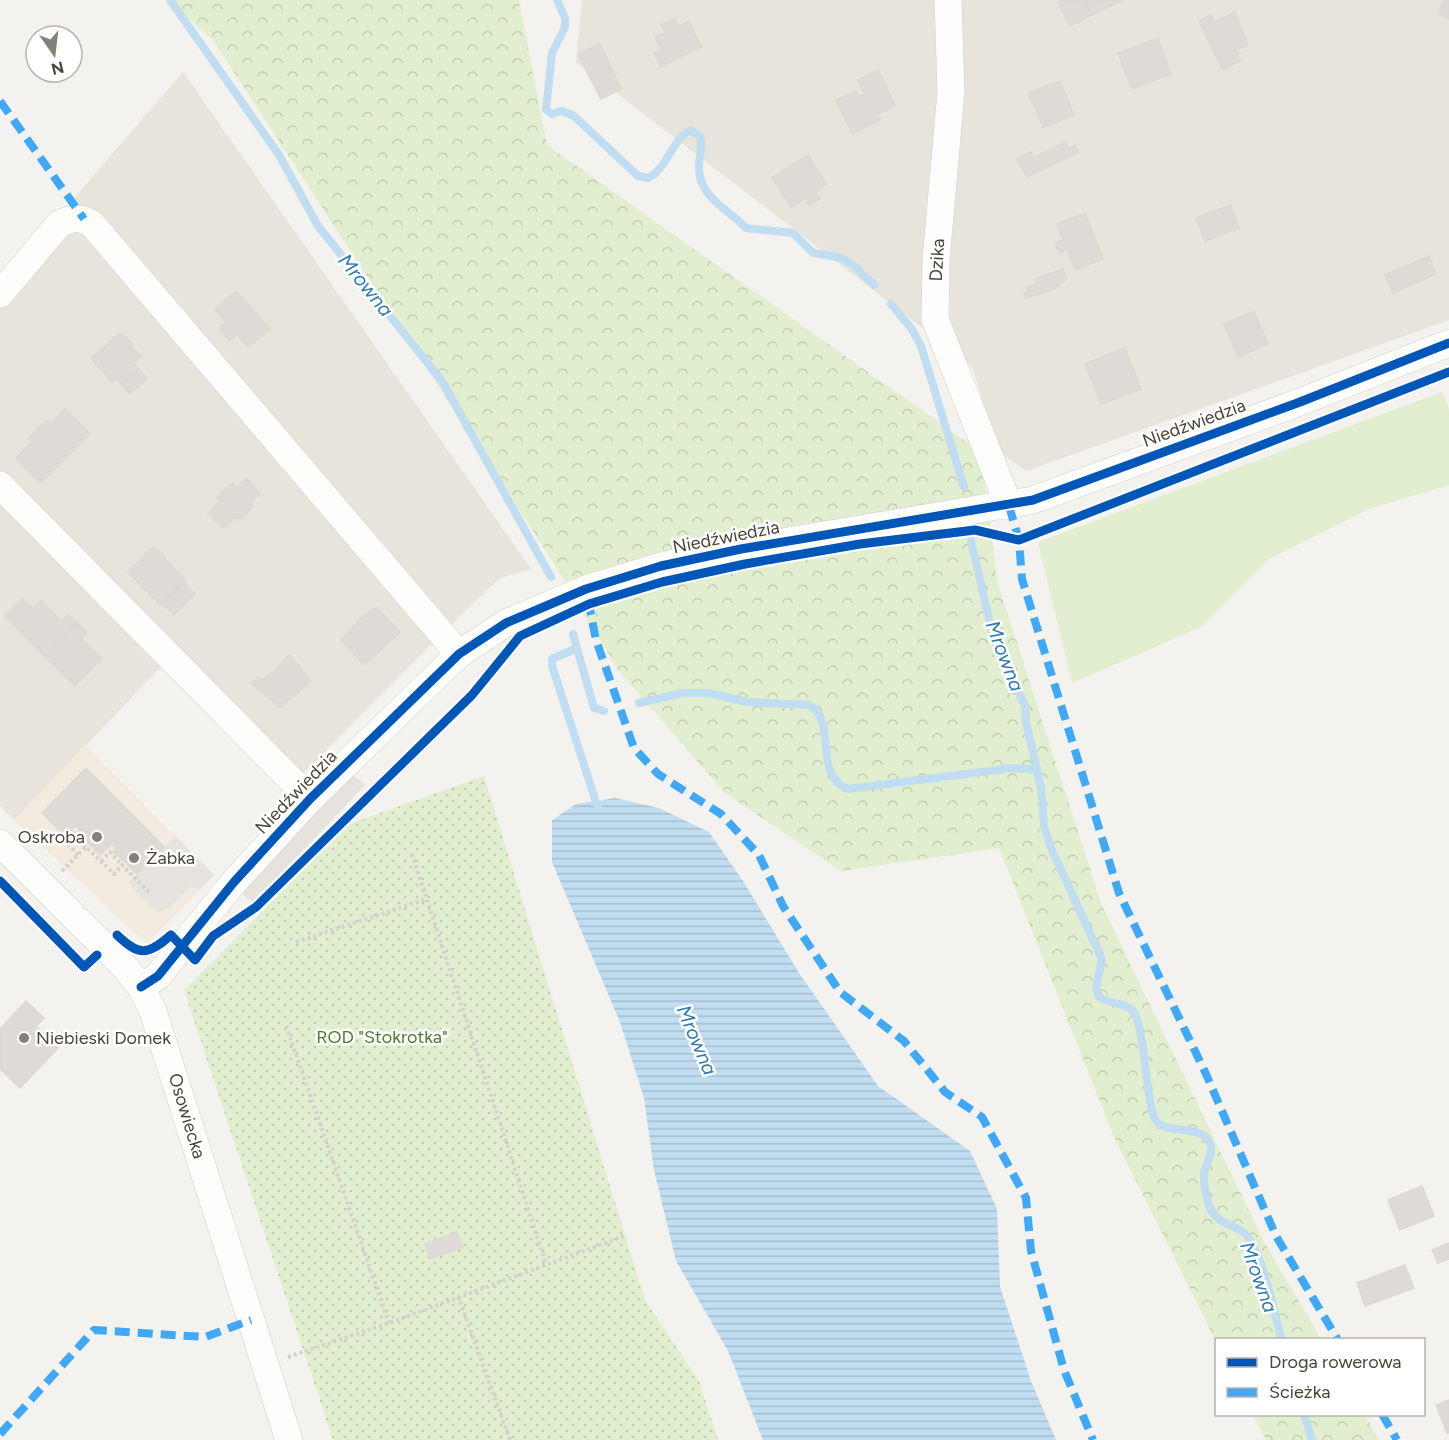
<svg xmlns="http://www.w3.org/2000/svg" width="1449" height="1440" font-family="Figtree,sans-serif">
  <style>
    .residential { fill: #e7e4dc }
    .commercial { fill: #f3ebdf }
    .grass { fill: #e1eecf }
    .forest { fill: url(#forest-crowns) }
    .garden { fill: url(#garden-dots) }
    .parking { fill: #e6e3df }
    .water { fill: url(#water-rules) }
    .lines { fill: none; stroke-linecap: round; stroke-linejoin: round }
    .stream { stroke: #c0ddf1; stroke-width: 8 }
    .building { fill: #dedbd6; stroke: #dcd9d4; stroke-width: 1.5 }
    .minor-casing { stroke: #d2d0cb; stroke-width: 28 }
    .path { stroke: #d3d2cc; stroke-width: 4; stroke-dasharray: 3 3; stroke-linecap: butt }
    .minor { stroke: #fdfdfc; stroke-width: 27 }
    .quiet { stroke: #3fa9f5; stroke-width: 8; stroke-dasharray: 15 8; stroke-linecap: butt }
    .cycleway-casing { stroke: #fff; stroke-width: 13 }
    .cycleway { stroke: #0057b8; stroke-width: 9 }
    .poi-dot { fill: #868178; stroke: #fff; stroke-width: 2 }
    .labels { text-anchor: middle; stroke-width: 5; stroke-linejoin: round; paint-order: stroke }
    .street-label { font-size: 18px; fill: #4b4439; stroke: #fff }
    .poi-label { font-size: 18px; fill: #4b4439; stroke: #fff; text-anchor: start }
    .park-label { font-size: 18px; fill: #4a7f2a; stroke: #fff }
    .water-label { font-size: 20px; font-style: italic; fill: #2e7ab2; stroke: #fff }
  </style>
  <defs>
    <pattern id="forest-crowns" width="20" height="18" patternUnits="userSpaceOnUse" patternTransform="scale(1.5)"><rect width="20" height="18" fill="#e1eecf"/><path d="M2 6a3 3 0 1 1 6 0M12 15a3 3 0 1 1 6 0" fill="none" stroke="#c3cdb2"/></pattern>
    <pattern id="garden-dots" width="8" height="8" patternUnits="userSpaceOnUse" patternTransform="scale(1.5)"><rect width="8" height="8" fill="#e1eecf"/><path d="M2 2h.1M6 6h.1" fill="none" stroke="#c3cdb2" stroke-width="1.8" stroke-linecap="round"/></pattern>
    <pattern id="water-rules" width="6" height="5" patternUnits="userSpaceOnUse" patternTransform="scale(1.5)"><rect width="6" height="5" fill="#c0ddf1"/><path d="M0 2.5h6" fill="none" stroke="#a6bfcf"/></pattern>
  </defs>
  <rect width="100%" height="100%" fill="#f4f2ee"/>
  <g class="residential">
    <polygon points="582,0 1449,0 1449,320 1026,471 998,451 972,366 576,62"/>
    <polygon points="183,72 531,569 500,578 433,642 299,778 163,665 14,820 0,806 0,284"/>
  </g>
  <polygon class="commercial" points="85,745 214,875 147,944 14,820"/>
  <polygon class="grass" points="1442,392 1449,409 1449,485 1369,509 1271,558 1203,626 1072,683 1038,542"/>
  <g class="forest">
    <polygon points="168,0 519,0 547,145 981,452 997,581 1101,903 1263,1240 1321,1339 1216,1341 1114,1137 999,848 841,871 725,793 618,670 551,559 213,40"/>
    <polygon points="1253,1415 1365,1415 1379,1440 1266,1440"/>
  </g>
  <polygon class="garden" points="484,776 645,1300 699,1381 718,1440 333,1440 184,990 349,824"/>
  <g class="parking">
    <polygon points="352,774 365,785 253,903 241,892"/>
    <polygon points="175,836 214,875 200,889 190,887 171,907 157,913 128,883"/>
  </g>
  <polygon class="water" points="615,798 659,808 709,832 743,881 799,973 878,1086 970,1151 997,1209 1000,1287 1031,1381 1056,1440 763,1440 728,1351 676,1261 654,1170 644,1098 620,1022 552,862 552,820 576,804"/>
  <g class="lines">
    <g class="stream">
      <polyline points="170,0 279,155 318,226 442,381 551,577"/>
      <path d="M 557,0 L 565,18 L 565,27 L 552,53 L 546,110 L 552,114 L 562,111 L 574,116 L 638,176 L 648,178 C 668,168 671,140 691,130 L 700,136 C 704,149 698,157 699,169 C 700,198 728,209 746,228 L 793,233 L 813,253 L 842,258 L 852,264 L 874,285"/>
      <polyline points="891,304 911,328 921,346 964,487"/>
      <path d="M 971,541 L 993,636 L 1025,706 L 1026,722 L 1041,788 L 1044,825 L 1050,846 L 1102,959 L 1096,988 L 1099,997 C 1109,1004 1123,1002 1132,1010 C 1145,1024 1145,1093 1154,1117 C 1162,1137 1198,1123 1209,1141 C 1216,1152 1205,1163 1204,1175 C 1203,1183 1206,1194 1208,1202 C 1215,1229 1240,1222 1250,1240 C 1267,1269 1272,1307 1282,1340"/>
      <polyline points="573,634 594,708 604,711"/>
      <polyline points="577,648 552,659 552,666 598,808"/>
      <path d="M 639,703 L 682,693 L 709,693 L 747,702 L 809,705 C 839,722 811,774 848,789 L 1013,768 L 1037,770"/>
      <polyline points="1304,1414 1312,1440"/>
    </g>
  </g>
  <g class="building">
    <polygon points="1063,0 1085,0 1092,15 1070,26 1058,2"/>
    <polygon points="1085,0 1123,0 1092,15"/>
    <polygon points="1444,0 1449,0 1449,19 1438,13"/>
    <polygon points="1235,12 1248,45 1236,50 1240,61 1223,70 1199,21 1211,15 1214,22"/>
    <polygon points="675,19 679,26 689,21 701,47 661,67 654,53 661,50 655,37 665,33 661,25"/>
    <polygon points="1158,38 1171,74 1132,89 1118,53"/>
    <polygon points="600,44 621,89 601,99 578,54"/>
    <polygon points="878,70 895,105 877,115 880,120 852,134 836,100 856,91 859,97 865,94 858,80"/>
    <polygon points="1060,81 1074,115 1043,127 1028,93"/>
    <polygon points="1065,142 1068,149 1076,145 1079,152 1027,177 1017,159 1031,152 1034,158"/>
    <polygon points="808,155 826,184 815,192 820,199 809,205 805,198 791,207 772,178"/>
    <polygon points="1230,205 1239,228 1205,241 1196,218"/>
    <polygon points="1085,213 1103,259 1075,270 1067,249 1059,253 1055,243 1063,240 1057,224"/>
    <polygon points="1429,256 1436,274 1393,293 1385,275"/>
    <polygon points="1063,269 1066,279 1054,289 1025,298 1024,293 1028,292 1026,287 1037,284 1035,279"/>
    <polygon points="236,291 270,329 248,347 237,334 230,341 219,328 226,322 215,309"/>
    <polygon points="1254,311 1268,344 1238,357 1224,324"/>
    <polygon points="120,333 133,343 133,348 141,357 133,363 139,369 121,384 116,378 112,382 91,358"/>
    <polygon points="1125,348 1141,389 1101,404 1085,364"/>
    <polygon points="139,369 147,379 130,394 121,384"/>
    <polygon points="65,409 90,434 41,483 16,458 32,442 28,438 46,421 50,425"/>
    <polygon points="246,478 260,493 250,503 253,507 239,521 235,517 223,529 208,513 220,501 217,497 232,483 236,488"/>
    <polygon points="153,547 162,552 165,559 185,580 160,605 128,572"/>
    <polygon points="184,582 195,594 174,615 162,603"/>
    <polygon points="22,599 33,609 41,601 61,621 68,615 77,623 44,656 5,616"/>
    <polygon points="376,607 400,632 364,665 341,640 362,617"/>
    <polygon points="77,623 87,632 81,639 101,659 75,686 44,656"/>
    <polygon points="289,655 311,681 280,708 251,683 258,677 262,680 273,673"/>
    <polygon points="86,768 164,847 137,874 113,851 116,849 112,844 100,855 77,832 80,830 76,826 65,836 42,813"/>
    <polygon points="26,1001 44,1018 36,1026 58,1048 20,1088 0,1069 0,1029"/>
    <polygon points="1422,1186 1434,1216 1400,1230 1388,1200"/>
    <polygon points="457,1232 463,1247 430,1259 425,1244"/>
    <polygon points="1449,1243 1449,1259 1438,1263 1432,1250"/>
    <polygon points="1405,1265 1414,1288 1365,1306 1357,1283"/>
    <polygon points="1449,1400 1449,1433 1447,1433 1436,1405"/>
  </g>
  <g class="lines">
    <g class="minor-casing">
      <g id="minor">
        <polyline points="948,0 951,92 936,260 935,319 1009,506"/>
        <path d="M 0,294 L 59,224 C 72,218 79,216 92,224 L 459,654"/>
        <polyline points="0,485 310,799"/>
        <polyline points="0,843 125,967 141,987 153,1011 289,1440"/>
        <polyline points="141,987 158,976 234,882 310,799 459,654 506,623 586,589 661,566 741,549 1033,500 1300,402 1449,343"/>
      </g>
    </g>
    <g class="path">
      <polyline points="412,854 546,1264"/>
      <polyline points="78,855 65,841 73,833 86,847"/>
      <polyline points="101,861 110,852 122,865"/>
      <polyline points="62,871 86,847 114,874 122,865 150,893"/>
      <polyline points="296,942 427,899"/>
      <polyline points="286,1026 389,1323"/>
      <polyline points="458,1296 510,1440"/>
      <polyline points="288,1357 389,1323 624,1236"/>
    </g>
    <use href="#minor" class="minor"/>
    <g class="quiet">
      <polyline points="0,101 84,219"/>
      <polyline points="1009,506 1019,540 1022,579 1119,893 1206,1074 1276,1236 1338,1340"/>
      <polyline points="588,600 596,640 634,748 658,774 721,814 759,855 783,906 840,992 904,1041 945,1092 982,1117 1026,1198 1031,1251 1064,1370 1093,1440"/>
      <polyline points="1382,1414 1397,1440"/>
      <polyline points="0,1434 94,1330 205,1337 251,1320"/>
    </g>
    <g class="cycleway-casing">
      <g id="cycleway">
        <polyline points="0,881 84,967 97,955"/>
        <path d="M 117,935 C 140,957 148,955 171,935 L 195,960 L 213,936 L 256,907 L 472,695 L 520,636 L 589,604 L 662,582 L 745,564 L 860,544 L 975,530 L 1019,540 L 1449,372"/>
        <polyline points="141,987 158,976 234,882 310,799 459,654 506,623 586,589 661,566 741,549 1033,500 1300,402 1449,343"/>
      </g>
    </g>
    <use href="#cycleway" class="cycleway"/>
  </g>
  <g class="poi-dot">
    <circle cx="97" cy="837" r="6"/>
    <circle cx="134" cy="858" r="6"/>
    <circle cx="24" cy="1038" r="6"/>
  </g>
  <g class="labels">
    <g class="street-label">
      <text transform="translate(937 260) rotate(-87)" y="6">Dzika</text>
      <text transform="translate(1194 423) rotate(-20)" y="6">Niedźwiedzia</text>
      <text transform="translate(726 537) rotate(-11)" y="6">Niedźwiedzia</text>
      <text transform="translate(296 792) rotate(-46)" y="6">Niedźwiedzia</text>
      <text transform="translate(187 1116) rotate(73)" y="6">Osowiecka</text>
    </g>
    <g class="poi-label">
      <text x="85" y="843" text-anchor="end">Oskroba</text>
      <text x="146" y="864">Żabka</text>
      <text x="36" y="1044">Niebieski Domek</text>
    </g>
    <g class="park-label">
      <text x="382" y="1043">ROD "Stokrotka"</text>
    </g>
    <g class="water-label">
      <text transform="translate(366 285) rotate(51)" y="7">Mrowna</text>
      <text transform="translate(1005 656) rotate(69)" y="7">Mrowna</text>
      <text transform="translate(697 1040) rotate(67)" y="7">Mrowna</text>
      <text transform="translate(1259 1277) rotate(70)" y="7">Mrowna</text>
    </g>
  </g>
  <rect x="1215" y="1338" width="210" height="78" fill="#ffffff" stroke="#b7b4b0" stroke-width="1.5"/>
  <rect x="1227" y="1358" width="30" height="9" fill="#0057b8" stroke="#b7b4b0" stroke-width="1.5"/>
  <text x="1269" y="1368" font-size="18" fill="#4b4439">Droga rowerowa</text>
  <rect x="1227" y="1388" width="30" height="9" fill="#3fa9f5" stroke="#b7b4b0" stroke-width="1.5"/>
  <text x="1269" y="1398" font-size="18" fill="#4b4439">Ścieżka</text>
  <g transform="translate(54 54) rotate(166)"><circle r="28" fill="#ffffff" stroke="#b7b4b0" stroke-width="1.5"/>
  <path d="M0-4.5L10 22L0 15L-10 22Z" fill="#868178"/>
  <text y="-9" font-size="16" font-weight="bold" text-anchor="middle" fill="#4b4439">N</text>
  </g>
</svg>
